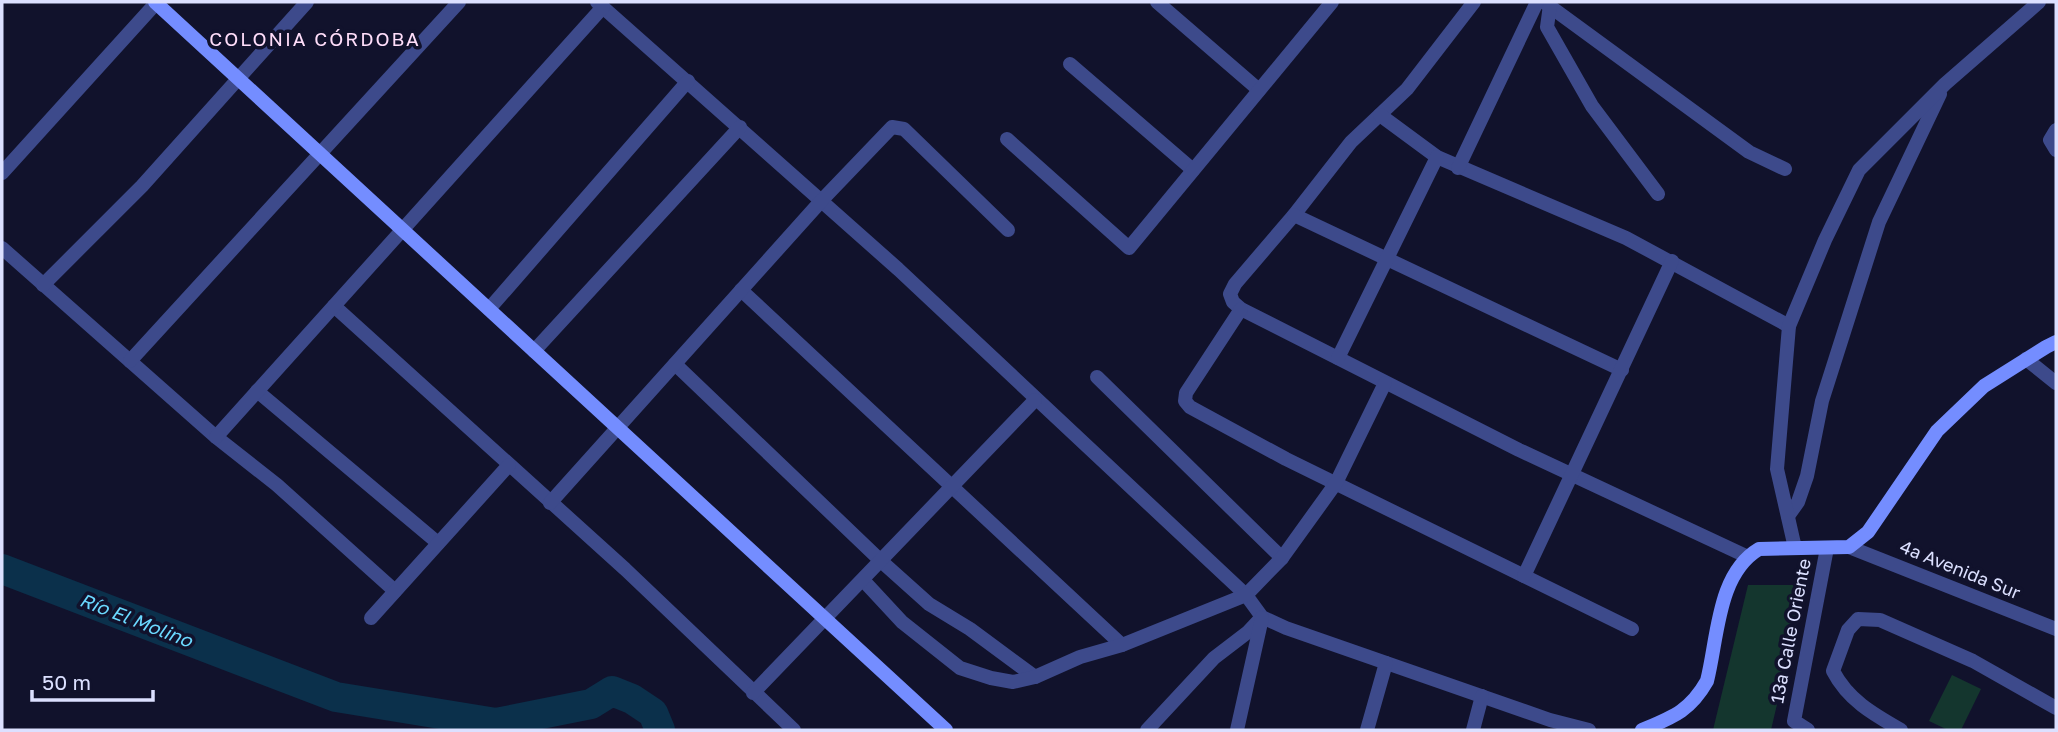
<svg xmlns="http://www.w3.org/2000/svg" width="2058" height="732" font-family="'Golos Text',sans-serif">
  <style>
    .green { fill: #14362e }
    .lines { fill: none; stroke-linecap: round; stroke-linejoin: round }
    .river { stroke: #0b304b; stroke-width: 30 }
    .street { stroke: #3d4a8b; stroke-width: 14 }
    .secondary { stroke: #748dff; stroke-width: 14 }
    .labels { text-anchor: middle; stroke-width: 7; stroke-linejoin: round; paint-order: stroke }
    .street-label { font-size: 18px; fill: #dce0ff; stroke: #11122c }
    .neighbourhood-label { font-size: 19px; letter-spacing: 2px; fill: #ffdefa; stroke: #11122c }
    .water-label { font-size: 19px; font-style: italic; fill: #6bd9ff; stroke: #11122c }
  </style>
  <rect width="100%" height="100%" fill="#11122c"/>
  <g class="green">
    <polygon points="1748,585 1805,585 1771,730 1713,730"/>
    <polygon points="1952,675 1981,689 1961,730 1948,730 1929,721"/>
  </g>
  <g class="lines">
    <polyline class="river" points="2,569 336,697 496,723 591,704 612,691 632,699 653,713 660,730"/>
    <g class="street">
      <polyline points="597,2 898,269 1246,595 1262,617 1286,628 1550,720 1589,730"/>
      <polyline points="1157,2 1259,90"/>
      <polyline points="1474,2 1407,89 1351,142 1294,215 1235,284 1230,294 1233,302 1241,309 1519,450 1746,556"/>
      <polyline points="1544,2 1749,152 1785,169"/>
      <polyline points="1550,5 1547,27 1592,106 1658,194"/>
      <polyline points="1070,64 1193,170"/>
      <polyline points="1380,115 1437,157 1626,238 1789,326"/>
      <polyline points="2056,130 2050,140 2056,150"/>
      <polyline points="1007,139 1129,248 1332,2"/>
      <polyline points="1458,168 1537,2"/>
      <polyline points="2,173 157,2"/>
      <polyline points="1294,215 1622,370"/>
      <polyline points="2,248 216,437 277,485 395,591"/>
      <polyline points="43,285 142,186 307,2"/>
      <polyline points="741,290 1122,645"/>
      <polyline points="334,306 625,569 794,730"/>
      <polyline points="489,309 688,81"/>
      <polyline points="1241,309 1186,393 1185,401 1190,407 1286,459 1632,629"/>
      <polyline points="534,351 740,127"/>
      <polyline points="1338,358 1437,157"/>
      <polyline points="2026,359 2056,383"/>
      <polyline points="130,361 459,2"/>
      <polyline points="675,364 881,561 929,604 970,629 1035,677"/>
      <polyline points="1097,377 1282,558"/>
      <polyline points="257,391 438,543"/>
      <polyline points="216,437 603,7"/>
      <polyline points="550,503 822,200 892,127 904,129 1008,230"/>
      <polyline points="1788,516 1798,502 1807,476 1822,401 1879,222 1940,94"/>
      <polyline points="1849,547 2056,629"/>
      <polyline points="1795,548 1777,469 1789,326 1825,240 1859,170 1945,84 2039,2"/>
      <polyline points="1524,576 1672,261"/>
      <polyline points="863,580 902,622 960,668 991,678 1013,682 1035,677 1080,657 1122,645 1246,595 1282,558 1336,483 1385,383"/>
      <polyline points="371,618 509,465"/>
      <polyline points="753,693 1035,400"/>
      <polyline points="1147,730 1214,658 1248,632 1262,617"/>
      <polyline points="1237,730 1262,618"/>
      <polyline points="1367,730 1386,663"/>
      <polyline points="1473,730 1482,696"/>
      <polyline points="1808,730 1794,721 1827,548"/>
      <path d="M 1901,730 C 1873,714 1848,700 1833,671 L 1848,630 L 1858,619 L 1880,620 L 1973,661 L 2056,708"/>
    </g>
    <g class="secondary">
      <polyline points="155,2 946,730"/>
      <path d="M 1642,730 C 1673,717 1690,711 1707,681 C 1718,638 1717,574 1759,549 L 1849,547 L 1868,532 L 1937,431 L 1984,386 L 2046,347 L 2056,342"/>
    </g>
  </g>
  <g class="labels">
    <g class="street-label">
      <text transform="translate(1960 570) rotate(22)" y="6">4a Avenida Sur</text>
      <text transform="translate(1791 631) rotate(-79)" y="6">13a Calle Oriente</text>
    </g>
    <g class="neighbourhood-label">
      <text x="315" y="46">COLONIA CÓRDOBA</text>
    </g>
    <g class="water-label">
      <text transform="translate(136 620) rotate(21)" y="7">Río El Molino</text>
    </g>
  </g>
  <rect width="2058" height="732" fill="none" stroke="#dce0ff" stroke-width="7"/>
  <path d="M32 690v10h121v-10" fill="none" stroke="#dce0ff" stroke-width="3.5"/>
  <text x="42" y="690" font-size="21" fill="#dce0ff" stroke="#11122c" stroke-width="5" paint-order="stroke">50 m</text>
</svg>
